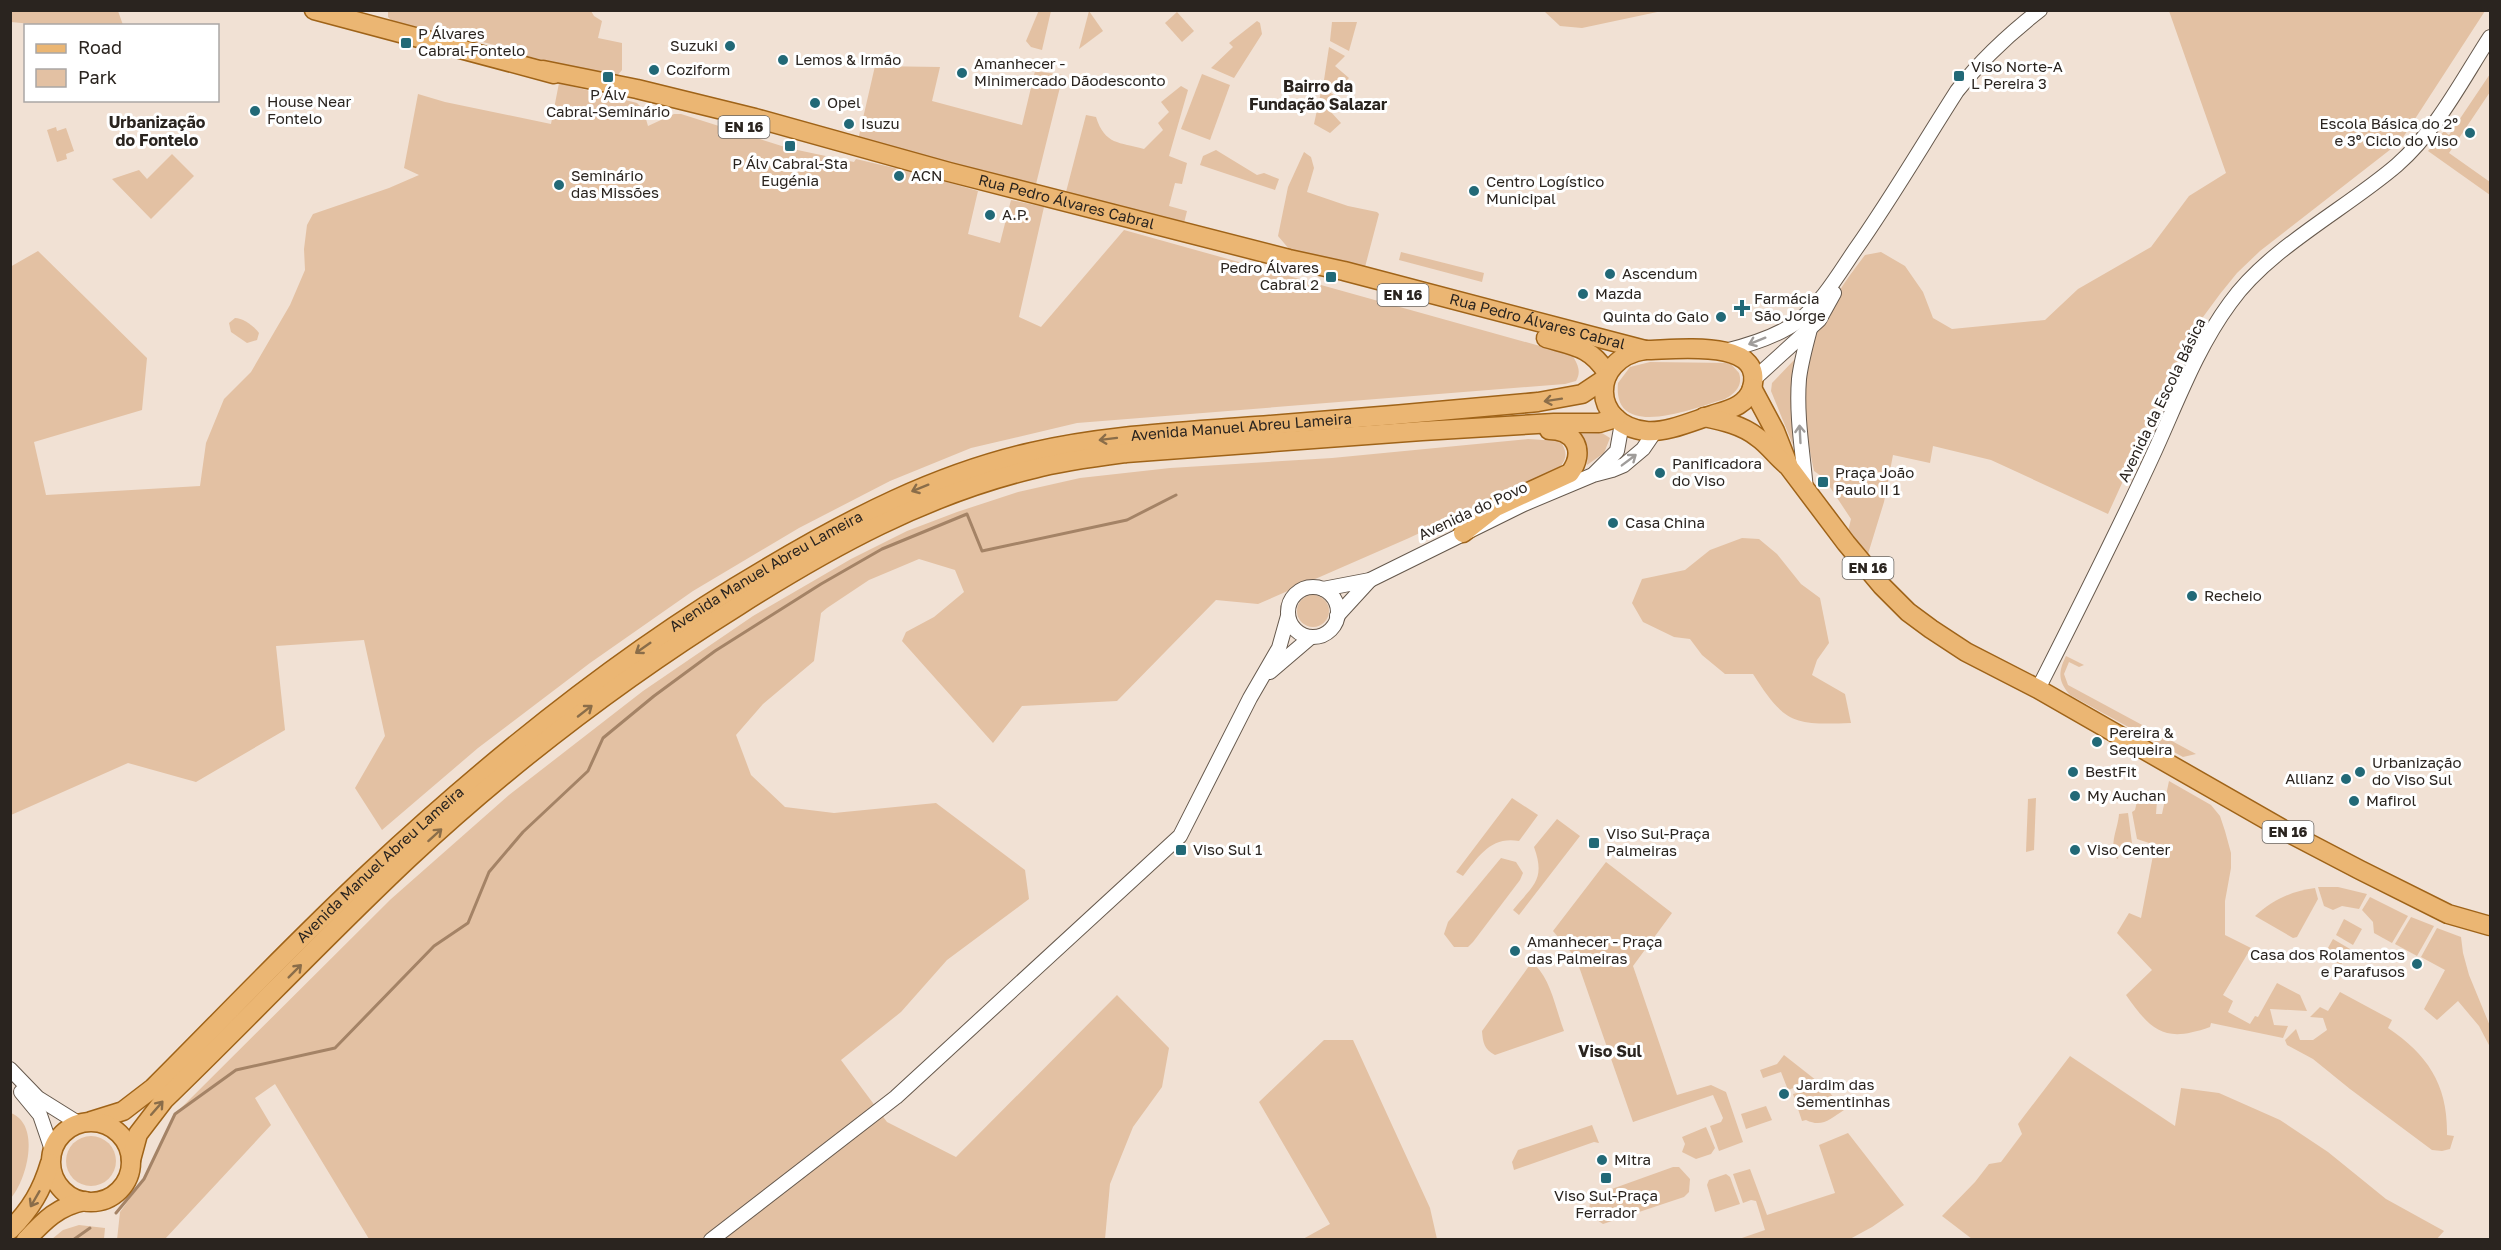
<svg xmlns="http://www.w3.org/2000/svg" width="2501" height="1250" font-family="'Golos Text',sans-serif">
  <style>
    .green { fill: #e3c1a3 }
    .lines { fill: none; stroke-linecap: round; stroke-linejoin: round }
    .stream { stroke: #a48366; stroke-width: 3 }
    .tertiary-casing { stroke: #65584c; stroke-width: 16 }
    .primary-casing { stroke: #9f6318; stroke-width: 21 }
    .tertiary { stroke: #fff; stroke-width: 14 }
    .primary { stroke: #ebb673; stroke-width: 18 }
    .oneway { stroke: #9f9c9a }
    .oneway2 { stroke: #8a6d49 }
    .poi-dot { fill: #226977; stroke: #fff; stroke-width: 2 }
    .labels { text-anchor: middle; stroke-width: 6; stroke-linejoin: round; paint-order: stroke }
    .shield { fill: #fff; stroke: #6a6662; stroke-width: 1.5 }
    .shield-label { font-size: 14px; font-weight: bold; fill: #2a241f }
    .poi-label { font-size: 15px; fill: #2a241f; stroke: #fff; text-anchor: start }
    .street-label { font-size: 15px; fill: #2a241f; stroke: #fff }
    .neighbourhood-label { font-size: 16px; font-weight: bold; fill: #2a241f; stroke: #fff }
  </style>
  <rect width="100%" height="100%" fill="#f1e1d4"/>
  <g class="green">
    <polygon points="388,10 591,11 594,16 602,21 598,38 622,43 622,70 616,77 514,53 514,50 479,41 477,45 392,21 388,17"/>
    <polygon points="1039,10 1051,11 1042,50 1031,47 1026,41"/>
    <polygon points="10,11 118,11 123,25 52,26 11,22"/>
    <polygon points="1089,11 1103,31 1079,49"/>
    <polygon points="1544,11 1662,11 1582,28 1560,26"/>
    <path d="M 2169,11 L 2485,11 L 2400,142 L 2260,251 L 2237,273 L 2220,294 L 2189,336 L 2108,514 L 1991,460 L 1933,446 L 1930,463 L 1893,455 L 1884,502 L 1868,554 L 1848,531 L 1851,519 L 1824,478 L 1814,471 C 1794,377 1806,331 1865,255 L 1881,252 L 1905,266 L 1923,292 L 1933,318 L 1952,329 L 2045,320 L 2078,289 L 2151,247 L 2189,196 L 2226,173 Z"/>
    <polygon points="1177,12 1194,31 1182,42 1165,23"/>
    <polygon points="1257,21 1260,23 1262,34 1234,78 1211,68 1233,47 1229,43"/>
    <polygon points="1332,22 1357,22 1349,51 1330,41"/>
    <polygon points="1329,47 1345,56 1335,66 1349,78 1338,89 1324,80"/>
    <polygon points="875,66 940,67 932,101 1022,125 1035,71 1063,75 1036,184 858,140"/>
    <polygon points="1202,74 1230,85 1210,140 1181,129"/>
    <polygon points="2490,74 2490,92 2449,153 2490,182 2490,195 2428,151 2444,131 2449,135"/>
    <path d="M 559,83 L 637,103 L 643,109 L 648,126 L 674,114 L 681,114 L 788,148 L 854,162 L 856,159 L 916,173 L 978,191 L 968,234 L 1000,243 L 1011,200 L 1044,207 L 1019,317 L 1041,327 L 1124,230 L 1572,355 C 1577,363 1582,371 1576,381 L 1565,384 L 1077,423 L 971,448 L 890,481 L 799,528 L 693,591 L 590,663 L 478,748 L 382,830 L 355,788 L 385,736 L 364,640 L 276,646 L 285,730 L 196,782 L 128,763 L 11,815 L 10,267 L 38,251 L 147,358 L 142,410 L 34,442 L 46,495 L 200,486 L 206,443 L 224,399 L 251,372 L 290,305 L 305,270 L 304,249 L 307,225 L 313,214 L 389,188 L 419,175 L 404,168 L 418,94 L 445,102 L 551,124 Z"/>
    <path d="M 1181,86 L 1188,90 L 1169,156 L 1187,163 L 1182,184 L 1175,183 L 1169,206 L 1187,211 L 1184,223 L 1066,192 L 1086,115 L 1096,117 C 1105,145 1119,142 1144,149 L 1163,130 L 1158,123 L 1169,112 L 1161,102 Z"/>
    <polygon points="1322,87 1341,100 1330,111 1341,123 1330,133 1314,124"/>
    <polygon points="56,127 57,131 66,128 74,151 66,154 67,159 57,162 47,130"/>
    <polygon points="1216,150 1257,175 1264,173 1279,179 1275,190 1200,165 1203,156"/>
    <polygon points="1304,152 1311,157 1314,168 1307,192 1348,206 1377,212 1379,214 1365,267 1290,250 1278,236 1288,187"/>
    <polygon points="172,154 194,176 151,219 112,179 139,170 147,179"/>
    <polygon points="1401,252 1484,273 1482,282 1399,260"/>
    <path d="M 235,318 C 243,318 254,326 259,333 L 257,340 L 247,343 L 231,332 L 229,323 Z"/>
    <polygon points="1795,359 1791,384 1793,445 1771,391 1772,383"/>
    <path d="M 1650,362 L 1730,363 L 1739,373 C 1743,385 1736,393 1725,399 C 1696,407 1612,443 1618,383 L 1630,367 Z"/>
    <polygon points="1602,433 1610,438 1604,453 1587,465 1588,451 1581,434"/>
    <path d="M 1528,439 L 1560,441 C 1567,451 1568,458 1559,468 L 1409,538 L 1258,604 L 1216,600 L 1117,701 L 1022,706 L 993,743 L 902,641 L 906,632 L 934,617 L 964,592 L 955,570 L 919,559 L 869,580 L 827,608 L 821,613 L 814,661 L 763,704 L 736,735 L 751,775 L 785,807 L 834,813 L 936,803 L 1025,870 L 1029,899 L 947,960 L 901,1012 L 841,1060 L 887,1122 L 956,1157 L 1117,995 L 1169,1048 L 1162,1087 L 1133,1127 L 1110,1184 L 1105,1239 L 369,1239 L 275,1084 L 255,1098 L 271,1125 L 165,1239 L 117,1240 L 120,1212 L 144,1179 L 175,1114 L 391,899 L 509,795 L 643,691 L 753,616 L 851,559 L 907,531 L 957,512 L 1018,492 L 1080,478 L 1170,468 L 1332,458 Z"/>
    <path d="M 1742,538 L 1759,539 L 1777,554 L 1801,584 L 1820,598 L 1829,643 L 1817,660 L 1812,675 L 1845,694 L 1851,723 C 1793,725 1785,724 1753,674 L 1725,674 L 1702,655 L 1690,639 L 1674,637 L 1643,622 L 1632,603 L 1642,579 L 1685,570 L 1710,550 Z"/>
    <circle cx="1313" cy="611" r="16"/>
    <path d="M 2066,656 L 2084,665 L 2079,667 L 2069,662 L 2064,674 L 2068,685 L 2196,754 L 2183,757 L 2070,695 C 2058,681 2058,672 2066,656 Z"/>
    <path d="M 2169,781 L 2211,805 L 2220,816 L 2225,831 L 2231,853 L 2231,868 L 2225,901 L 2225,935 L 2251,948 L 2223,995 L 2233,1001 L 2228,1012 L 2250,1024 L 2255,1016 L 2258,1017 L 2277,983 L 2300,995 L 2307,1011 L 2270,1009 L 2274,1025 L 2288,1026 L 2283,1038 L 2211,1023 L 2210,1027 C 2165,1043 2152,1032 2126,995 L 2152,970 L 2117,933 L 2129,913 L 2141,918 L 2155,845 L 2137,839 L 2132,812 L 2135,810 L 2139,793 L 2157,801 L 2156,814 L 2162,814 Z"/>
    <path d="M 1512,798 L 1538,815 L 1519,841 C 1491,836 1479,856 1463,876 L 1456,872 Z"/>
    <polygon points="2036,798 2034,850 2026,852 2028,799"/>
    <path d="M 2128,813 L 2133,851 L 2119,851 L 2118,859 L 2116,858 C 2109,843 2118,829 2119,814 Z"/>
    <path d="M 1557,819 L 1580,836 L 1519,915 L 1513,910 C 1533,885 1546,880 1534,847 Z"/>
    <polygon points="1501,858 1516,862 1523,873 1520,880 1473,942 1468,947 1454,947 1444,934 1448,922"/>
    <polygon points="1606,862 1672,913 1633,966 1677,1095 1711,1085 1726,1092 1743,1142 1719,1151 1710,1126 1721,1122 1723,1118 1713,1095 1633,1122 1576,958 1553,931"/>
    <polygon points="2318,887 2338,887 2367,894 2359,909 2342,906 2333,910 2324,906"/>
    <path d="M 2315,888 L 2318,899 L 2297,937 L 2293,938 L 2255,916 C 2273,900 2291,891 2315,888 Z"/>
    <polygon points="2370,897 2408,916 2392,943 2374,933 2373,922 2362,910"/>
    <polygon points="2411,917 2434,926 2417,956 2395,944"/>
    <polygon points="2344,919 2362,929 2353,945 2336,935"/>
    <polygon points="2437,928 2461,937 2463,953 2469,975 2490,1026 2490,1047 2479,1026 2458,1001 2437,1020 2424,1009 2445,970 2421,957"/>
    <polygon points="2333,939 2350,949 2341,965 2324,955"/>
    <path d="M 1535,965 C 1551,980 1556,1010 1564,1031 L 1495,1055 C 1484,1049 1483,1043 1482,1031 L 1529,966 Z"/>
    <path d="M 2340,992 L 2392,1020 L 2388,1028 C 2428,1055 2448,1085 2447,1135 L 2454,1136 L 2450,1149 L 2442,1151 L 2432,1150 L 2350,1089 L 2313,1059 L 2287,1045 L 2285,1040 L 2296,1029 L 2300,1040 L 2313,1040 L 2327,1030 L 2323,1018 L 2310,1017 L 2320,1007 L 2328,1011 Z"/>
    <polygon points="1324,1040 1353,1040 1430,1208 1437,1239 1303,1239 1330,1224 1259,1102"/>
    <path d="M 1784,1055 L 1826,1088 L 1844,1110 C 1830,1119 1822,1128 1806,1120 L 1802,1121 L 1793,1094 L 1797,1093 L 1796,1087 L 1788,1090 L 1781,1072 L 1763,1078 L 1760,1070 L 1777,1064 Z"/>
    <polygon points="2070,1056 2175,1126 2181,1088 2219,1093 2280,1120 2328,1152 2386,1199 2444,1231 2436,1240 1972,1239 1942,1216 1975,1182 1989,1164 2001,1162 2022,1134 2018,1124"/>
    <polygon points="1766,1106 1772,1120 1746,1129 1741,1114"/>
    <path d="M 11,1113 C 41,1125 27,1179 11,1198 Z"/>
    <polygon points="1592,1125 1599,1143 1594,1142 1514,1170 1512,1162 1518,1150"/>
    <polygon points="1706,1127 1715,1148 1711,1154 1696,1159 1682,1152 1685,1144 1682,1137"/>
    <polygon points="1848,1133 1904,1205 1872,1227 1850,1239 1739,1239 1765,1230 1756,1201 1751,1200 1743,1203 1733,1174 1750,1169 1767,1215 1835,1193 1819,1145"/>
    <circle cx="91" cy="1161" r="25"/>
    <path d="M 1673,1167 L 1679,1167 L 1690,1179 L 1689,1192 L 1684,1197 L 1603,1224 L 1591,1216 C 1588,1207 1589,1202 1595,1195 Z"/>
    <polygon points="1726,1174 1730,1177 1740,1204 1715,1212 1707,1185 1709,1180"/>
    <polygon points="79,1225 105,1228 104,1239 52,1239 63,1230"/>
  </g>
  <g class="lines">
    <g class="stream">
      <polyline points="116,1213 144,1179 175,1114 236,1070 335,1048 434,946 468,923 489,872 523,832 588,771 603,738 654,696 715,651 821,584 882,549 967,514 982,551 1127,520 1176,495"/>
      <polyline points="73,1240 90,1228"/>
    </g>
    <g class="tertiary-casing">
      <g id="tertiary">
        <path d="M 1725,351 C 1749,345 1776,337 1797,322 C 1822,303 1838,275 1855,250 C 1891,199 1923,144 1957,91 C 1981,60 2009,34 2040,10"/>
        <polyline points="1753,380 1819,320 1834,293"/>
        <polyline points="1594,474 1617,451 1622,423"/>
        <path d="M 1806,490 C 1803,453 1796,417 1799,379 C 1801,362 1806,345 1810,329"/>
        <circle cx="1313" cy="612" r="25"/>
        <polyline points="1323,589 1370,580 1524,504 1593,475 1612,470 1624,465 1643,449 1656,430"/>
        <polyline points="1337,616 1370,580"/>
        <polyline points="1270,672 1311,637"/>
        <path d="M 2038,689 C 2077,612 2116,535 2152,457 C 2176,405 2196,349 2230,303 C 2269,248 2346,209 2397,165 C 2437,130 2462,80 2490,37"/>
        <polyline points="10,1069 38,1098 78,1123"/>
        <polyline points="21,1092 40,1115 52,1150"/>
        <polyline points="711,1240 896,1097 1180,836 1250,698 1279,648 1288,616"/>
      </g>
    </g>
    <g class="primary-casing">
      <g id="primary">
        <polyline points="314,10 554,74"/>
        <path id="s1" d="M 543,70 L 637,89 L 755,118 L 949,172 L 1289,259 L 1344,271 L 1645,350"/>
        <path d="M 1546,338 C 1574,346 1591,347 1607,373"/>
        <path d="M 1645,350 C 1674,350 1766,337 1752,388 C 1747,406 1727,410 1712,415 C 1693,421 1666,433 1646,431 C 1591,425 1589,359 1645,350 Z"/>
        <polyline points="1752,388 1775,431 1788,464"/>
        <path d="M 1704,417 C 1723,421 1742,425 1757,437 C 1769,445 1776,457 1788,466 L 1846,543 L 1882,586 L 1908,612 L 1931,629 L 1966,652 L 2038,689 L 2293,835 L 2360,870 L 2448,914 L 2490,926"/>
        <path d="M 1463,533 L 1496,507 L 1570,473 C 1586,451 1575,430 1549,430"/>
        <path id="s2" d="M 91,1121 L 123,1111 L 153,1088 C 225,1016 296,941 370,872 C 492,758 623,652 767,568 C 851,518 936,474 1032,452 C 1105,435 1181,432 1256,426 C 1350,419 1444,411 1538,402 L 1582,394 L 1606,378"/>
        <circle cx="91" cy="1162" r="40"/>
        <path d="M 131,1160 L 138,1134 L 164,1100 C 247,1020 325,937 409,858 C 510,764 621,679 738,606 C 831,547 925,495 1033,469 C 1063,461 1095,457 1126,453 L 1422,431 L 1554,423 L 1599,423 L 1616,418"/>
        <path d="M 10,1230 C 31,1209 42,1190 50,1163"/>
        <path d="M 26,1240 C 44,1221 58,1206 85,1201"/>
      </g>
    </g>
    <use href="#tertiary" class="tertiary"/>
    <use href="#primary" class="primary"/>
  </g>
  <defs><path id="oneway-shaft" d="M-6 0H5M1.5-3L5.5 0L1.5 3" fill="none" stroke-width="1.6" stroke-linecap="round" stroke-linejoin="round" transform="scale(1.5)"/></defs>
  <g class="oneway">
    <use href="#oneway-shaft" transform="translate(1757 341) rotate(158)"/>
    <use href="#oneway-shaft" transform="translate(1800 434) rotate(-93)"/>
    <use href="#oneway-shaft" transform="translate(1629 460) rotate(-37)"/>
  </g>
  <g class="oneway2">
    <use href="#oneway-shaft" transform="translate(1553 400) rotate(171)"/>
    <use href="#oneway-shaft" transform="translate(1108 439) rotate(173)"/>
    <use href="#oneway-shaft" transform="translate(920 488) rotate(158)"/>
    <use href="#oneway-shaft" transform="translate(643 648) rotate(145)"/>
    <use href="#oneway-shaft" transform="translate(585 711) rotate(-38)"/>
    <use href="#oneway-shaft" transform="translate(435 835) rotate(-42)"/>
    <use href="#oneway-shaft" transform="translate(295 971) rotate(-45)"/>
    <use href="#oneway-shaft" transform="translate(157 1108) rotate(-49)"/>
    <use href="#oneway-shaft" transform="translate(35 1199) rotate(120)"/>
  </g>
  <g class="poi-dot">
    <rect x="400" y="37" width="12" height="12" rx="3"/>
    <circle cx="730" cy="46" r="6"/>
    <circle cx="783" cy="60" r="6"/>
    <circle cx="654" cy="70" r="6"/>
    <circle cx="962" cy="73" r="6"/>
    <rect x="1953" y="70" width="12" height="12" rx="3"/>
    <rect x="602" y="71" width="12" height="12" rx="3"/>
    <circle cx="815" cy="103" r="6"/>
    <circle cx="255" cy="111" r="6"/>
    <circle cx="849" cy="124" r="6"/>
    <circle cx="2470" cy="133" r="6"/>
    <rect x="784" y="140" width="12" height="12" rx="3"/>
    <circle cx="899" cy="176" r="6"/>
    <circle cx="559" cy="185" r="6"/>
    <circle cx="1474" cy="191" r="6"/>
    <circle cx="990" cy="215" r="6"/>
    <circle cx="1610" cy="274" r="6"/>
    <rect x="1325" y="271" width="12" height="12" rx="3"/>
    <circle cx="1583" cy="294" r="6"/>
    <path d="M1739 299h6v6h6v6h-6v6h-6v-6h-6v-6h6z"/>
    <circle cx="1721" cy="317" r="6"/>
    <circle cx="1660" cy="473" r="6"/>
    <rect x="1817" y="476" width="12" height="12" rx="3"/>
    <circle cx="1613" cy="523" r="6"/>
    <circle cx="2192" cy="596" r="6"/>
    <circle cx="2097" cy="742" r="6"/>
    <circle cx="2073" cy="772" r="6"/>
    <circle cx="2360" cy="772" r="6"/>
    <circle cx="2346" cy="779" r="6"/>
    <circle cx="2075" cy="796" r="6"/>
    <circle cx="2354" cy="801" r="6"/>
    <rect x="1588" y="837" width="12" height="12" rx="3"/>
    <rect x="1175" y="844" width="12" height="12" rx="3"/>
    <circle cx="2075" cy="850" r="6"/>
    <circle cx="1515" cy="951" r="6"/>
    <circle cx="2417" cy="964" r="6"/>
    <circle cx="1784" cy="1094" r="6"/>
    <circle cx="1602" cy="1160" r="6"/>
    <rect x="1600" y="1172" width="12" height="12" rx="3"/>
  </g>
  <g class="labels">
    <g class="shield">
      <rect x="718.5" y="116" width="51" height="22" rx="4.5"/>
      <rect x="1377.5" y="284" width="51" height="22" rx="4.5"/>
      <rect x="1842.5" y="557" width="51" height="22" rx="4.5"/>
      <rect x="2262.5" y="821" width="51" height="22" rx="4.5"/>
    </g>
    <g class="shield-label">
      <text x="744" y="132">EN 16</text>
      <text x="1403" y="300">EN 16</text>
      <text x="1868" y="573">EN 16</text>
      <text x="2288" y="837">EN 16</text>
    </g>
    <g class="poi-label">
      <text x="418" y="39">P Álvares<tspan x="418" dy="17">Cabral-Fontelo</tspan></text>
      <text x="718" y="51" text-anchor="end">Suzuki</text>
      <text x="795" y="65">Lemos &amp; Irmão</text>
      <text x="974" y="69">Amanhecer -<tspan x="974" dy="17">Minimercado Dãodesconto</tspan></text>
      <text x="1971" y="72">Viso Norte-A<tspan x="1971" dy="17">L Pereira 3</tspan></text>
      <text x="666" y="75">Coziform</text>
      <text x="608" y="100" text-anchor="middle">P Álv<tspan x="608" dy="17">Cabral-Seminário</tspan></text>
      <text x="267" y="107">House Near<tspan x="267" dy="17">Fontelo</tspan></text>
      <text x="827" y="108">Opel</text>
      <text x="861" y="129">Isuzu</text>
      <text x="2458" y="129" text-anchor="end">Escola Básica do 2º<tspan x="2458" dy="17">e 3º Ciclo do Viso</tspan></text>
      <text x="790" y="169" text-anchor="middle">P Álv Cabral-Sta<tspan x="790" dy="17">Eugénia</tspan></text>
      <text x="571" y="181">Seminário<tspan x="571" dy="17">das Missões</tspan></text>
      <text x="911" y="181">ACN</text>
      <text x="1486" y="187">Centro Logístico<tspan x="1486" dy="17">Municipal</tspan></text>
      <text x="1002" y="220">A.P.</text>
      <text x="1319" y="273" text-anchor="end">Pedro Álvares<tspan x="1319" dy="17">Cabral 2</tspan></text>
      <text x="1622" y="279">Ascendum</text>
      <text x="1595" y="299">Mazda</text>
      <text x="1754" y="304">Farmácia<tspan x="1754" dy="17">São Jorge</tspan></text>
      <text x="1709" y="322" text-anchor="end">Quinta do Galo</text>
      <text x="1672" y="469">Panificadora<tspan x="1672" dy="17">do Viso</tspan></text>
      <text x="1835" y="478">Praça João<tspan x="1835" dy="17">Paulo II 1</tspan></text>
      <text x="1625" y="528">Casa China</text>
      <text x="2204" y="601">Recheio</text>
      <text x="2109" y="738">Pereira &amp;<tspan x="2109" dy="17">Sequeira</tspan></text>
      <text x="2372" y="768">Urbanização<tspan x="2372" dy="17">do Viso Sul</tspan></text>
      <text x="2085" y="777">BestFit</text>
      <text x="2334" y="784" text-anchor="end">Allianz</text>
      <text x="2087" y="801">My Auchan</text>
      <text x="2366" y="806">Mafirol</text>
      <text x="1606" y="839">Viso Sul-Praça<tspan x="1606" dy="17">Palmeiras</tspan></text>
      <text x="1193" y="855">Viso Sul 1</text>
      <text x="2087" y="855">Viso Center</text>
      <text x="1527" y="947">Amanhecer - Praça<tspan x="1527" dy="17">das Palmeiras</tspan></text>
      <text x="2405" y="960" text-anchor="end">Casa dos Rolamentos<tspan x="2405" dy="17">e Parafusos</tspan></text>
      <text x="1796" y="1090">Jardim das<tspan x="1796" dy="17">Sementinhas</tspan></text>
      <text x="1614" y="1165">Mitra</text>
      <text x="1606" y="1201" text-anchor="middle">Viso Sul-Praça<tspan x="1606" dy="17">Ferrador</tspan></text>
    </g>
    <g class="street-label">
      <text dy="5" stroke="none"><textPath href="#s1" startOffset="540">Rua Pedro Álvares Cabral</textPath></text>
      <text dy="5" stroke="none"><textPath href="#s1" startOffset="1026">Rua Pedro Álvares Cabral</textPath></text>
      <text transform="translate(2162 400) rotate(-64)" y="5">Avenida da Escola Básica</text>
      <text dy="5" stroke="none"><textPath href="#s2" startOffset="1380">Avenida Manuel Abreu Lameira</textPath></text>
      <text transform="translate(1473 511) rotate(-25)" y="5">Avenida do Povo</text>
      <text dy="5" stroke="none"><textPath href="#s2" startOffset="876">Avenida Manuel Abreu Lameira</textPath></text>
      <text dy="5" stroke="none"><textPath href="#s2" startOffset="390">Avenida Manuel Abreu Lameira</textPath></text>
    </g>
    <g class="neighbourhood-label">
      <text x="1318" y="92">Bairro da<tspan x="1318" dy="18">Fundação Salazar</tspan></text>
      <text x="157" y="128">Urbanização<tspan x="157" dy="18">do Fontelo</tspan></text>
      <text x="1610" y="1057">Viso Sul</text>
    </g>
  </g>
  <rect width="2501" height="1250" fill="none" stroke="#2a241f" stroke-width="24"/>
  <rect x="24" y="24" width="195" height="78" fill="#ffffff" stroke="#aaa7a5" stroke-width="1.5"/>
  <rect x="36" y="44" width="30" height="9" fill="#ebb673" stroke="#aaa7a5" stroke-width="1.5"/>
  <text x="78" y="54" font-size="18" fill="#2a241f">Road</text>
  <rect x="36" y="69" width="30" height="18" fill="#e3c1a3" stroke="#aaa7a5" stroke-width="1.5"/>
  <text x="78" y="84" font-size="18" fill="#2a241f">Park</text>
</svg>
